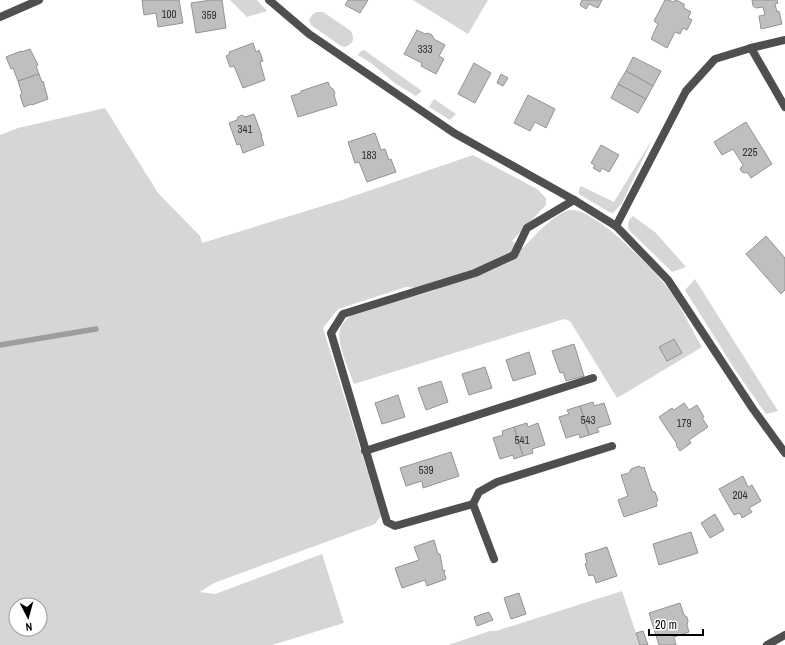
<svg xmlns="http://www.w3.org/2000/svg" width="785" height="645" font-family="'Archivo Narrow',sans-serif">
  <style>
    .green { fill: #d6d6d6; fill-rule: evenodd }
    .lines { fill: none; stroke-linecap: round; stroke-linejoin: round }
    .stream { stroke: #9d9d9d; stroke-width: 5.5 }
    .building { fill: #bfbfbf; stroke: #939393 }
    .lane { stroke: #4f4f4f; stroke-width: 8 }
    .street { stroke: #4f4f4f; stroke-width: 8 }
    .labels { text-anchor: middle; stroke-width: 3; stroke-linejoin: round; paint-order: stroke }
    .number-label { font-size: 11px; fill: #303030 }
  </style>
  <rect width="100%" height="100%" fill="#fff"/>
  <g class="green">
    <polygon points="230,0 257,0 267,11 247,17"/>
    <polygon points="413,0 488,0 468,34"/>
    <path d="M 317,12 L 323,12 L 351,31 C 355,39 353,44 345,47 L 341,46 L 311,25 L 309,20 L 313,14 Z"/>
    <polygon points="364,50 422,91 416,96 396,84 371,63 358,55 360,52"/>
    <polygon points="434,99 456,114 450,120 429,107"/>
    <path d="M 105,108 L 158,193 L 200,236 L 202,243 L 342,200 L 473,155 L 537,189 L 546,198 L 546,205 L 512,241 L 523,248 C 532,238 556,212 570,210 C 595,207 655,271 670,291 C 682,308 691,329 702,347 L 617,398 L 570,321 L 564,319 L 354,384 C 349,370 336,343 340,329 C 342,323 347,319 352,314 L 436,290 L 406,287 L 338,309 L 323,328 L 381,516 L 375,524 L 214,583 L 200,592 L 215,594 L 322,554 L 344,623 L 272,645 L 0,645 L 0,135 L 18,128 ZM 16,605 L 40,605 L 40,629 L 16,629 Z"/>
    <polygon points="653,138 622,203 613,213 609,212 579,194 579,189 581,186 614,202"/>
    <path d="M 633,216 L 656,233 L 686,267 L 672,272 L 629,230 C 627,223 628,221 633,216 Z"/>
    <polygon points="695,279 778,411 766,414 734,368 685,290"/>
    <polygon points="622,591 640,645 448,645 490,631 496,631"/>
  </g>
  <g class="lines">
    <polyline class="stream" points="0,345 96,329"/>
  </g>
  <g class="building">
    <polygon points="142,0 179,0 183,23 158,27 156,13 144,15"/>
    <polygon points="211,0 222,0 226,28 196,33 191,3"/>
    <polygon points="348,0 368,0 360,13 345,5"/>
    <polygon points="582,0 602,0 598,8 589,4 586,9 580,5"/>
    <polygon points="665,0 669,0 673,2 676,0 684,4 684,8 691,12 688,18 692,20 687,30 683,28 680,34 675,32 667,48 651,39 658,24 654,21"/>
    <polygon points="752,0 777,0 778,3 775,4 777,12 779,11 782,24 761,29 759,16 765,15 763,7 756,8 753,6"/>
    <polygon points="417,30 425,34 428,33 432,35 434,39 445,45 439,56 444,59 436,74 421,66 422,63 404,54"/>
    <polygon points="253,43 256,52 259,50 263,61 260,62 265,80 243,88 234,66 230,67 226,56 230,54 229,52"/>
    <polygon points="30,49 38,65 36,66 39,74 18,81 13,68 11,69 6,57 21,51 21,52"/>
    <polygon points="633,57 661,71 653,86 626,71"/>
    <polygon points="474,63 491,73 475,103 458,94"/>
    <polygon points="626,71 653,86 646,99 618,84"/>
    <polygon points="39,74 42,82 43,81 48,99 32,105 31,104 24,107 20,95 22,94 18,81"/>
    <polygon points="501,74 508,78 503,86 497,83"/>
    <polygon points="328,82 330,87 333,89 335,93 334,95 337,105 298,117 291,96 301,93 301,91"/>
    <polygon points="618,84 646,99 638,113 611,98"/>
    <polygon points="528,95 555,109 546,128 535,122 530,131 514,123"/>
    <polygon points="254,114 262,136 261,136 264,145 243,153 240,144 237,145 229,123 237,120 238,117 242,115 245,117"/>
    <polygon points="746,122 772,164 751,178 747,172 745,173 742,172 740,169 743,165 733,149 722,155 714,142"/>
    <polygon points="375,133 381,150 385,149 389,160 391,159 396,172 367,182 359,162 355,163 348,142"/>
    <polygon points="601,145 619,155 609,172 602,168 600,172 593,168 595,165 591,163"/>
    <polygon points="766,236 785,258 785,290 781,294 746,254"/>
    <polygon points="674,339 682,353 667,361 659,347"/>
    <polygon points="574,344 584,376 566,381 563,372 560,373 552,351"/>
    <polygon points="529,352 536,374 513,381 506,360"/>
    <polygon points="485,367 492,388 469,395 462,374"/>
    <polygon points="441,381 448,402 426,410 418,388"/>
    <polygon points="398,395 405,417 382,424 375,403"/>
    <polygon points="593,402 594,406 604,403 611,424 597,428 599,432 589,435 580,406"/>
    <polygon points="684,403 689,410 697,405 704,417 702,418 708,427 689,440 691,443 680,451 676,445 677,444 659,417 672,408 674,410"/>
    <polygon points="580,406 589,435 580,438 579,434 566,438 559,417 569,414 567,410"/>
    <polygon points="527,423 528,427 538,423 545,445 532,449 533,453 523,456 514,427"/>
    <polygon points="514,427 523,456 514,459 513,455 500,459 493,438 503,435 502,431"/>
    <polygon points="451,452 459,476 423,488 422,481 406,486 400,468"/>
    <polygon points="639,466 642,468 644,467 652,491 655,492 658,500 656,503 657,506 624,517 618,500 628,496 621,475 629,473 631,469"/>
    <polygon points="743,476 748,487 752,485 761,501 749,508 752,512 742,518 740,513 734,515 719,489"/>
    <polygon points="715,514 724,530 710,538 701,523"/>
    <polygon points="691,532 698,553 659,565 653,544"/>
    <polygon points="434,540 438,554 440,554 443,571 445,570 444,572 446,579 427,586 425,580 402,588 395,568 419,560 414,547"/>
    <polygon points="607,547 617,576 596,583 594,576 592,575 589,576 585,564 587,563 585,554"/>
    <polygon points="519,593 526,614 511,619 504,598"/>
    <polygon points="680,603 684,615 687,617 688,621 687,625 689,632 674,637 676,645 659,645 649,613"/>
    <polygon points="489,612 493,620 477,626 474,617"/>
    <polygon points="643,631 648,645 640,645 636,633"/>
  </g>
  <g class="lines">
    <g class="lane">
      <polyline points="751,48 785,40"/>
      <polyline points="616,226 686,91 715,59 751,48 785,107"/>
      <polyline points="365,451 593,378"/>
      <polyline points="473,504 395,526 387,522 331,333 343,314 475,273 514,255 527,228 574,200"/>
      <polyline points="494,559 473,504 479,492 497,482 612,446"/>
      <polyline points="767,645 785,635"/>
    </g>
    <g class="street">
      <polyline points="269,0 309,34 454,133 574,200 616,226 668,280 753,409 785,453"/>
      <polyline points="0,17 39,0"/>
    </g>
  </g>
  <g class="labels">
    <g class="number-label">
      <text x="169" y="18">100</text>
      <text x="209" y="19">359</text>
      <text x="425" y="53">333</text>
      <text x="245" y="133">341</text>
      <text x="750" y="156">225</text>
      <text x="369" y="159">183</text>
      <text x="588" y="424">543</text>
      <text x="684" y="427">179</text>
      <text x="522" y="444">541</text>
      <text x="426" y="474">539</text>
      <text x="740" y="499">204</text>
    </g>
  </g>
  <g transform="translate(28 617) rotate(174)"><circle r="19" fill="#ffffff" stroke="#999999"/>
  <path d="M0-3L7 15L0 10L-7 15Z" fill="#000000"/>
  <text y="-6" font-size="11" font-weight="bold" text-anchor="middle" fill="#000000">N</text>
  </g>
  <path d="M649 629v6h54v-6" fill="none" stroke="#000000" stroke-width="2"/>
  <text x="655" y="629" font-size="12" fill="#000000" stroke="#ffffff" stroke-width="3" paint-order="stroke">20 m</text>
</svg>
